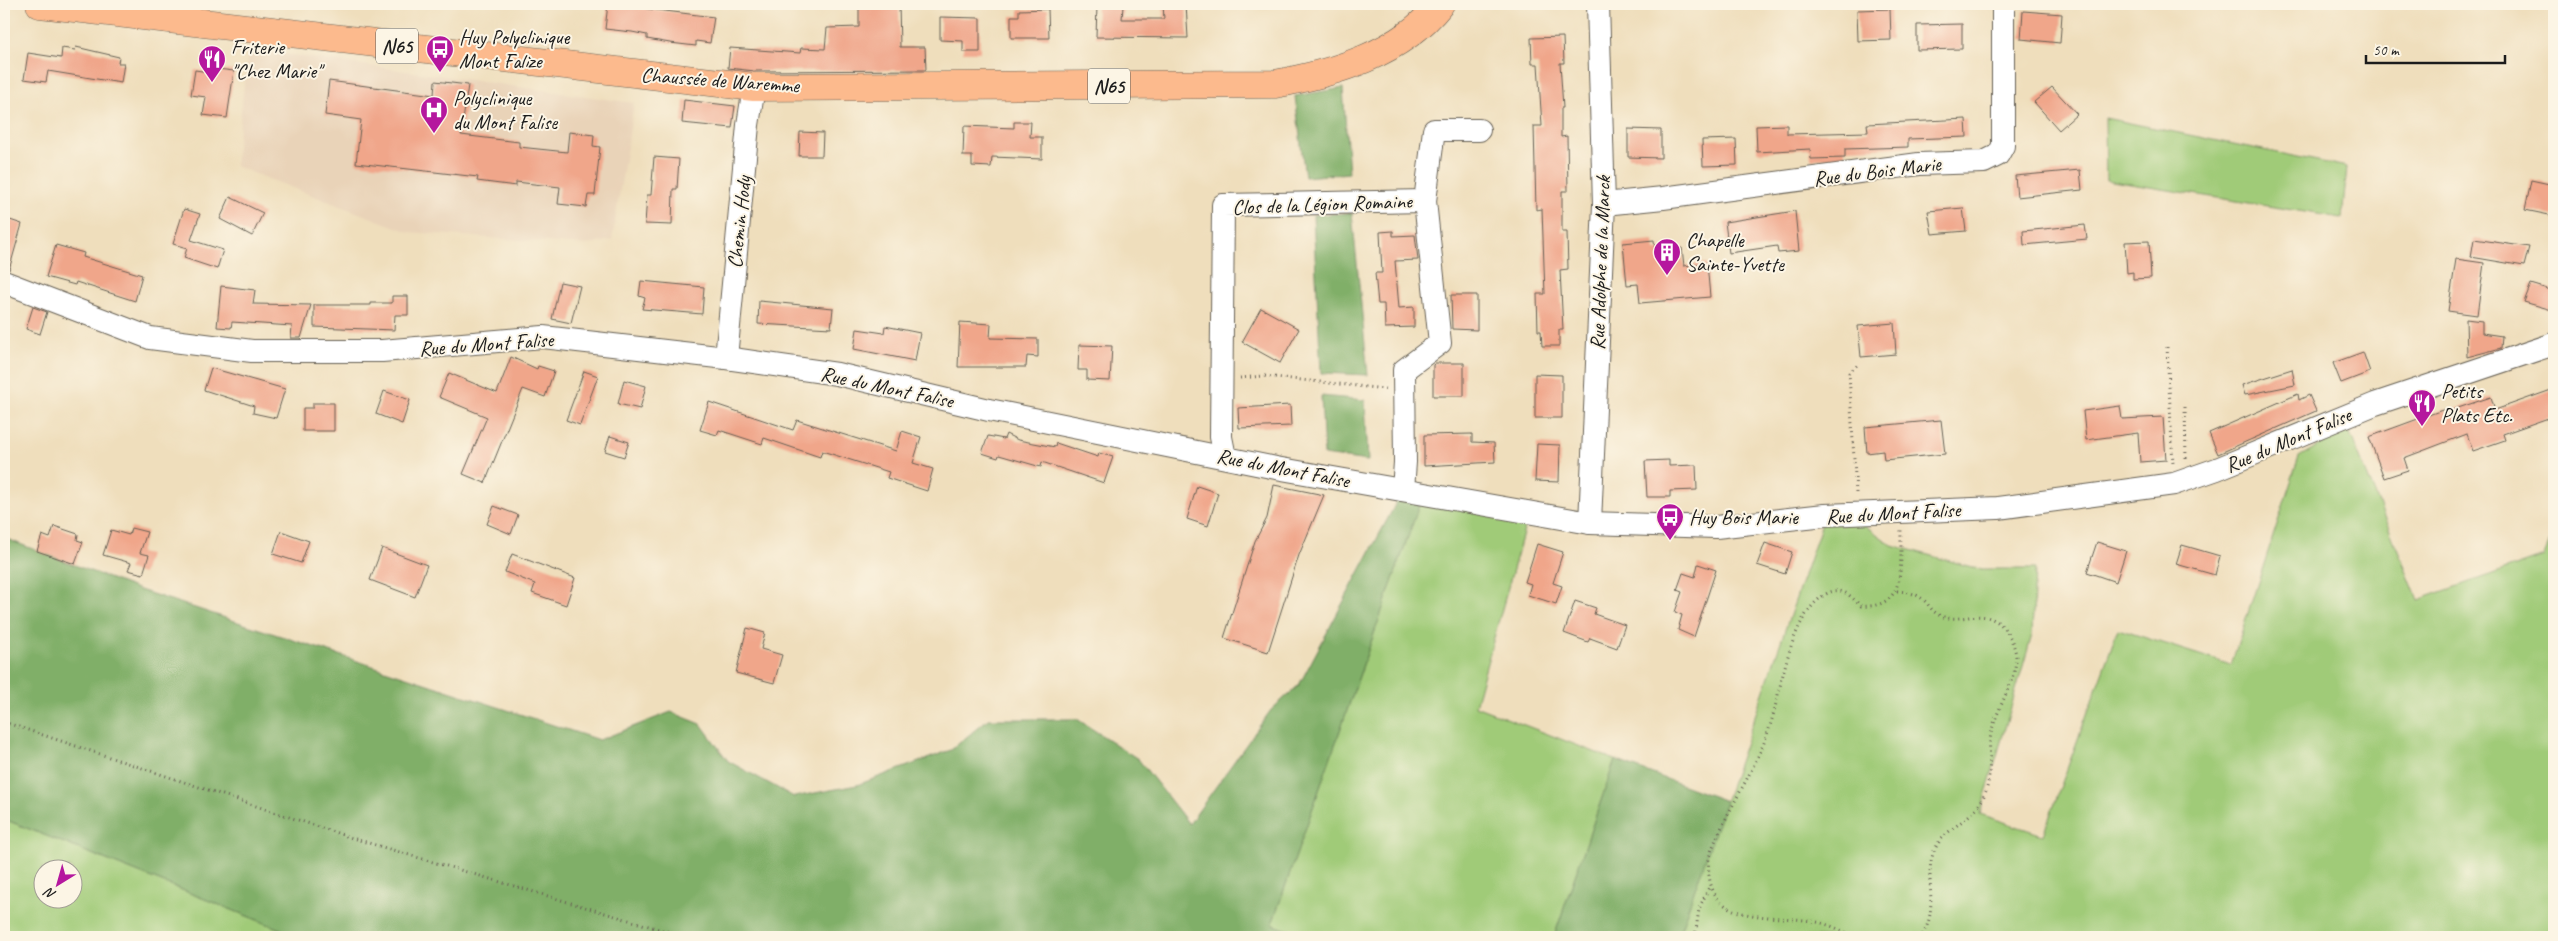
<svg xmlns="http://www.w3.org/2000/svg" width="2558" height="941" font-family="Caveat,sans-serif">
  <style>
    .built { fill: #e9d3b8 }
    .green { fill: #a0cb78; stroke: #5e744a; fill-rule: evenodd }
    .forest { fill: #80af68; stroke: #4e6642 }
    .building { fill: #f0a68a }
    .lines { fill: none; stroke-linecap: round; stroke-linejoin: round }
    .minor-casing { stroke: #666054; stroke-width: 24 }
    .primary-casing { stroke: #666054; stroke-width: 29 }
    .path { stroke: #666054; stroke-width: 3; stroke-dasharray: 1 4; stroke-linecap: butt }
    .minor { stroke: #fff; stroke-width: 22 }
    .primary { stroke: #fcba8d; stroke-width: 28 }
    .labels { text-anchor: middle; stroke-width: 4; stroke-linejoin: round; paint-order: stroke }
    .shield { fill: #fcf5e5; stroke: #5f5d58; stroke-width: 1 }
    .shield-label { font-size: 20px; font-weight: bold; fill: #1c1c1c }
    .poi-label { font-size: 21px; fill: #1c1c1c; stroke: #fcf5e5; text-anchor: start }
    .street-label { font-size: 21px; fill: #1c1c1c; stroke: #fcf5e5 }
  </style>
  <rect width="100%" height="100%" fill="#fcf5e5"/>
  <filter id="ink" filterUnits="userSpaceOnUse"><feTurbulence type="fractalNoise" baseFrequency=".02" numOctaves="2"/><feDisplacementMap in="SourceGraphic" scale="10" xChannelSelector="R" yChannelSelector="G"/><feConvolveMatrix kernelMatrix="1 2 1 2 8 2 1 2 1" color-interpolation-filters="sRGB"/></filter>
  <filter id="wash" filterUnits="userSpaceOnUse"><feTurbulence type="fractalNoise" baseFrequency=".0096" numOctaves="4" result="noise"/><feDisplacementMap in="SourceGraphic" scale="20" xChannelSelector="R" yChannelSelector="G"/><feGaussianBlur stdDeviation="1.12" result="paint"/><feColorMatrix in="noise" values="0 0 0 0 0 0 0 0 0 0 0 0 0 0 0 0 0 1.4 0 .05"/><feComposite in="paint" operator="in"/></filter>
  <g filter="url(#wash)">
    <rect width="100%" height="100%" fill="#efdebc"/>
    <polygon class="built" points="248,49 634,103 612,240 587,245 409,232 235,166"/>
    <g class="green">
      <polygon points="2105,118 2347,167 2342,218 2106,180"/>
      <polygon points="2348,428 2418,600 2544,556 2554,532 2554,937 1678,937 1825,515 1860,522 1892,545 1979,569 2035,569 2032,635 1980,814 2043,835 2118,629 2231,665 2299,457"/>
      <polygon points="1423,494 1529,512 1475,706 1615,760 1554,937 1306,937 1272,924"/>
      <path d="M 4,819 L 300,937 L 4,937 ZM 42,868 L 72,868 L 72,898 L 42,898 Z"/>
    </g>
    <g class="forest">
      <polygon points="1343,88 1349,173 1305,177 1295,96"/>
      <polygon points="1352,213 1368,375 1321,373 1313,215"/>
      <polygon points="1321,396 1365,400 1368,461 1324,455"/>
      <polygon points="1403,490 1423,494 1272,924 1306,937 300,937 4,819 4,538 140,590 599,740 671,712 701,724 728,761 794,797 857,785 951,750 988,719 1077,719 1138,759 1189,824 1271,710 1299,685"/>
      <polygon points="1615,760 1726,801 1678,937 1554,937"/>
    </g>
    <g id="blocks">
      <g class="building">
        <polygon points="608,4 714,17 710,43 696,41 696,46 670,43 647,39 647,35 632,32 605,29"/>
        <polygon points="859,4 899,4 900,47 925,47 926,70 755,71 728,68 730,48 800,53 801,48 825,49 827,28 859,27"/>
        <polygon points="1163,4 1186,4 1188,38 1096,37 1097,5 1123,6 1122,19 1164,19"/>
        <polygon points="1048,9 1049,38 1011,38 1011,16 1019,16 1019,10"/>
        <polygon points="1890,9 1891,40 1858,41 1857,10"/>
        <polygon points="2023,11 2062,14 2060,43 2021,39"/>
        <polygon points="940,17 980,18 980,52 963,52 963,41 940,40"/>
        <polygon points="1962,24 1962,49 1917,50 1917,25"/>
        <polygon points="1563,37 1564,63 1560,63 1563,108 1561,108 1561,137 1567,136 1568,191 1562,191 1562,232 1567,232 1568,269 1560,270 1563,330 1559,330 1559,346 1542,346 1541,331 1538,331 1537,294 1545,294 1542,209 1536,210 1534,126 1542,126 1538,64 1532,64 1531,38"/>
        <polygon points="76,47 119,57 118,63 124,63 121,83 48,71 46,82 24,79 28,53 61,58 62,48 75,50"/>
        <polygon points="209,68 234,71 227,118 203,115 206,97 191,95 195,70 209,72"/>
        <polygon points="329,81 434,95 435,81 468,85 461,135 519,142 519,147 567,152 569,132 594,135 593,146 600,147 595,195 588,195 586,207 558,204 560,187 516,182 516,186 477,181 478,177 356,163 361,120 325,115"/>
        <polygon points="2052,87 2077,114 2059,130 2034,102"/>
        <polygon points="684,100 735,106 732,128 682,123"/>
        <polygon points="1966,119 1967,137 1908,139 1908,147 1845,149 1845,158 1811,159 1810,149 1757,152 1756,126 1787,125 1787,134 1868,132 1867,124"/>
        <polygon points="1014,122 1031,122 1030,137 1042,137 1042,159 992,157 991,167 972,166 972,156 963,156 964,126 1014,128"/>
        <polygon points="1628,129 1661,130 1661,158 1628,157"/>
        <polygon points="800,132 823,133 822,156 799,156"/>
        <polygon points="1736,139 1737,165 1703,166 1702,140"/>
        <polygon points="654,157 679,159 677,189 673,189 672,225 645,224 647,195 651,195"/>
        <polygon points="2080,170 2082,190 2017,197 2015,176"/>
        <polygon points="2531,180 2554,185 2554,216 2525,210"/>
        <polygon points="230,197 263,213 252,236 220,219"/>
        <polygon points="1963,208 1966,231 1932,234 1928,211"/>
        <polygon points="184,209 200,214 191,240 223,250 217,269 184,258 187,248 173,244"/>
        <polygon points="1795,211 1799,251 1778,253 1777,246 1729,253 1725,222"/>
        <polygon points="4,218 22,224 9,270 4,269"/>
        <polygon points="2085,225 2087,239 2024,245 2023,231"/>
        <polygon points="1393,231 1393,236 1415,235 1418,260 1395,261 1399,308 1414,307 1414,327 1385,328 1384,304 1378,304 1375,273 1382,273 1380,232"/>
        <polygon points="2474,239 2529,247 2524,266 2471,257"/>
        <polygon points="1654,240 1655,250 1682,248 1684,266 1707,263 1710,297 1640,303 1638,284 1627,285 1623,243"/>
        <polygon points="2149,241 2151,278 2133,279 2133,272 2127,273 2125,242"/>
        <polygon points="56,245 84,253 83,257 142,275 135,301 76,282 75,285 46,277"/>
        <polygon points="2456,259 2484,263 2477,315 2448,311"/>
        <polygon points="641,281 704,287 702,314 642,309 645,298 639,296"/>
        <polygon points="560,282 580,286 571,323 552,319"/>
        <polygon points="2531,284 2554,291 2552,310 2524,302"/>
        <polygon points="221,286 255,290 253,304 311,305 301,338 291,338 292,326 232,322 231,328 217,327"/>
        <polygon points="1451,295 1477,295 1477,330 1452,329"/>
        <polygon points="392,296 408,296 408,315 395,315 394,330 314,327 314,305 371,305 371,303 392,303"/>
        <polygon points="759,301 833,308 831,328 758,324"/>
        <polygon points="33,307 47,312 40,334 26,329"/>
        <polygon points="1261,308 1299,329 1280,363 1242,342"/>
        <polygon points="2466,319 2482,321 2482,333 2502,336 2501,348 2467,357"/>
        <polygon points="960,322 991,324 990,338 1038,339 1038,357 1027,356 1026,367 958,367"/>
        <polygon points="1894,323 1896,354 1861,357 1858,326"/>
        <polygon points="885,326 920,333 915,361 854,349 857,329 884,333"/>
        <polygon points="1079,345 1112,346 1110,381 1087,380 1087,370 1078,370"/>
        <polygon points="2363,352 2370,372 2341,383 2333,363"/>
        <polygon points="511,357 537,369 538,366 554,371 545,397 523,389 485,483 463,474 487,417 439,397 449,373 497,393"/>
        <polygon points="1435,363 1464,363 1464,396 1433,396 1433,365"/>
        <polygon points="211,368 285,389 276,418 253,413 254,406 204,390"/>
        <polygon points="2292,369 2295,385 2245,395 2242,385"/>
        <polygon points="584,371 598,376 580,425 566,420"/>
        <polygon points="1535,374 1562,375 1562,418 1535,418"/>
        <polygon points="624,380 646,386 640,409 618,404"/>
        <polygon points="2554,389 2554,416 2503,434 2505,440 2473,451 2467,434 2404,458 2408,470 2384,478 2369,437 2445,409 2446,412 2491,397 2495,410"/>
        <polygon points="384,391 410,400 402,424 376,414"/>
        <polygon points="2298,394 2299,400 2309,395 2316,411 2218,454 2209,433"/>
        <polygon points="709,402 793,430 797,420 896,451 902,431 921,437 913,463 933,469 927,491 887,478 889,472 822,451 820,457 764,438 762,444 719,430 717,435 700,430"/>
        <polygon points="313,403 334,403 334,431 303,431 303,408 313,408"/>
        <polygon points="1290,405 1291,426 1239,428 1238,408"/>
        <polygon points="2120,406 2122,419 2163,417 2166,460 2140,462 2138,433 2086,440 2083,411"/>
        <polygon points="1941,420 1945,454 1884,460 1883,451 1867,453 1865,427"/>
        <polygon points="1006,434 1018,440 1055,447 1056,443 1098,457 1099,453 1113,457 1104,483 1042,462 1041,467 999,455 998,458 982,453 988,436 1004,439"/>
        <polygon points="1472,434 1472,442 1494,443 1495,462 1424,466 1424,435"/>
        <polygon points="610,436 629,442 624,457 605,451"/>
        <polygon points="1537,444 1560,445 1559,482 1535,481"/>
        <polygon points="1669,460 1669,466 1696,465 1697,490 1670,491 1670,497 1647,497 1645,461"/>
        <polygon points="1274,485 1324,495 1299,555 1268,652 1224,638 1255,541 1267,518"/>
        <polygon points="1197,486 1218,493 1208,526 1187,519"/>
        <polygon points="494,506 518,515 511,534 487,524"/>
        <polygon points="54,526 78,534 77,540 83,542 75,564 37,551 42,535 50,538"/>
        <polygon points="131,528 147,532 140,553 149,555 143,574 128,570 131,563 103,555 111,530 129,535"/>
        <polygon points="281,531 309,541 301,563 273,554"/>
        <polygon points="2097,542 2126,551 2116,582 2087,572"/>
        <polygon points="1765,543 1792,552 1785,574 1757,565"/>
        <polygon points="1537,544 1563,552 1553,583 1562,586 1556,604 1528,595 1531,584 1525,582"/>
        <polygon points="2182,545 2220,556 2215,575 2176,564"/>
        <polygon points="382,548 427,565 415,597 370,580"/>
        <polygon points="512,554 575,578 566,605 532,593 535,584 505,572"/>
        <polygon points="1698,564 1716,570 1694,637 1678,630 1682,615 1675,612 1682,592 1677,590 1683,573 1695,577"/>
        <polygon points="1575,601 1596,608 1594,614 1625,625 1617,648 1590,638 1588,642 1564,633"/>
        <polygon points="747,628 765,633 761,649 782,655 774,683 736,673"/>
      </g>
    </g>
  </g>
  <g filter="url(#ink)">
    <use href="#blocks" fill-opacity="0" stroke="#666054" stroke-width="1"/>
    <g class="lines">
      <g class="minor-casing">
        <g id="minor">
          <polyline points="1425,201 1434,130 1479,130"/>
          <polyline points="1604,204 1663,198 1919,164 1984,162 1998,155 2003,146 2003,4"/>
          <polyline points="4,282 150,338 252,351 382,351 543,337 726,358 837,374 989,410 1276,468 1590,523 1716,527 1825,515 1998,508 2174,484 2217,469 2375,404 2554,344"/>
          <polyline points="726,358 748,125 754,87"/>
          <polyline points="1225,457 1221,437 1223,205 1425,201 1440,343 1404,370 1405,462 1403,490"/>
          <polyline points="1590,523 1604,204 1598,4"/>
        </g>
      </g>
      <g class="primary-casing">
        <path id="primary" d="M 40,4 L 754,87 L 1275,84 C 1334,73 1401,54 1440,4"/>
      </g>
      <g class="path">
        <polyline points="2167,347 2173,464"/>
        <polyline points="1240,378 1264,376 1385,389"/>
        <polyline points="2185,407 2186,459"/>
        <polyline points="1856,493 1849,373 1857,365"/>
        <path d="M 1897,591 C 1932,593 1924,611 1944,617 C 1962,622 1979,610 1996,621 C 2007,627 2017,648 2016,660 C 2014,686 1993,714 1990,740 C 1988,763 1994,784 1978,806 C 1966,822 1943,831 1935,849 C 1922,876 1941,909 1921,937"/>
        <polyline points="4,722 352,838 686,937"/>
        <polyline points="1695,937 1699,909 1710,885"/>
        <path d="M 1855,937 C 1841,930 1827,923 1811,921 C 1763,913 1703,927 1709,857 C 1725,812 1754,774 1769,729 C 1782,690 1788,617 1826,594 C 1842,585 1850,596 1861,606 C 1908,609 1900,564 1901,530"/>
      </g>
      <use href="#minor" class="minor"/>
      <use href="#primary" class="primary"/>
    </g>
  </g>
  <defs>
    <g id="bus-pin" transform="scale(1.4375)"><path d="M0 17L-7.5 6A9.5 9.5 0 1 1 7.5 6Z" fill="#b5179e" stroke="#fcf5e5"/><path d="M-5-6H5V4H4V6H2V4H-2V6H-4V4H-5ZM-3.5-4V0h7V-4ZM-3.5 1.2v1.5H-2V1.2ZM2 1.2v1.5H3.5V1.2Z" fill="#fff"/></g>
    <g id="restaurant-pin" transform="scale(1.4375)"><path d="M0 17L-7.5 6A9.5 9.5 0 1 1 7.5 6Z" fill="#b5179e" stroke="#fcf5e5"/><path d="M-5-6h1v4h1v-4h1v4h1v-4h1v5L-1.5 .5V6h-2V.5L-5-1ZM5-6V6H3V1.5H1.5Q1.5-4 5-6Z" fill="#fff"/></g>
    <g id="hospital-pin" transform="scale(1.4375)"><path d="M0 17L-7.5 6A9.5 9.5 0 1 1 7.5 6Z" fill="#b5179e" stroke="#fcf5e5"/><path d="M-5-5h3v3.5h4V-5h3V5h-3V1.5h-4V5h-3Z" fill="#fff"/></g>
    <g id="building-pin" transform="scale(1.4375)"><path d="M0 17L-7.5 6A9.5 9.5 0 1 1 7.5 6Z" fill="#b5179e" stroke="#fcf5e5"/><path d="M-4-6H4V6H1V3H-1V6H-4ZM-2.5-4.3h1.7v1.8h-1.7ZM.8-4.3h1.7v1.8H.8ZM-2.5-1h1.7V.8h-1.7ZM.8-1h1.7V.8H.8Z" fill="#fff"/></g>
  </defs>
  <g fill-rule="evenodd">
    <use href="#bus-pin" x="440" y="49"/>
    <use href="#restaurant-pin" x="212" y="59"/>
    <use href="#hospital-pin" x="434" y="110"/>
    <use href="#building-pin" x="1667" y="252"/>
    <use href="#restaurant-pin" x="2422" y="403"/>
    <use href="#bus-pin" x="1670" y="517"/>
  </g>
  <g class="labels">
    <g class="shield">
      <rect x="376" y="28.5" width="42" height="35" rx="4"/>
      <rect x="1088" y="68.5" width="42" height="35" rx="4"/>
    </g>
    <g class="shield-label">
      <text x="397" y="53">N65</text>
      <text x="1109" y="93">N65</text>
    </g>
    <g class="poi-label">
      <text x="459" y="44">Huy Polyclinique<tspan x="459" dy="24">Mont Falize</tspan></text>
      <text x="231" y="54">Friterie<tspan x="231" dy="24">"Chez Marie"</tspan></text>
      <text x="453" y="105">Polyclinique<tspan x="453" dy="24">du Mont Falise</tspan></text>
      <text x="1686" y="247">Chapelle<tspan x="1686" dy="24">Sainte-Yvette</tspan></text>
      <text x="2441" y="398">Petits<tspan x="2441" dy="24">Plats Etc.</tspan></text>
      <text x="1689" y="524">Huy Bois Marie</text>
    </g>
    <g class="street-label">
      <text transform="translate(720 80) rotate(4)" y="7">Chaussée de Waremme</text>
      <text transform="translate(1877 171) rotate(-7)" y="7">Rue du Bois Marie</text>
      <text transform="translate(1322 204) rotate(-2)" y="7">Clos de la Légion Romaine</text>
      <text transform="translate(739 222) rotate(-84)" y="7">Chemin Hody</text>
      <text transform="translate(1600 263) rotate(-88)" y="7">Rue Adolphe de la Marck</text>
      <text transform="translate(486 344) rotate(-4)" y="7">Rue du Mont Falise</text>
      <text transform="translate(887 387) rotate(12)" y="7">Rue du Mont Falise</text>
      <text transform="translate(2288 440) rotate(-23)" y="7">Rue du Mont Falise</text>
      <text transform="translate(1283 468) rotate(11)" y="7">Rue du Mont Falise</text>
      <text transform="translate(1893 513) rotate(-3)" y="7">Rue du Mont Falise</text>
    </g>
  </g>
  <rect width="2558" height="941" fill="none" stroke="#fcf5e5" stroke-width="20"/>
  <g transform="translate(58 884) rotate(217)"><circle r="24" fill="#fcf5e5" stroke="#a29e95"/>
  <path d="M0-4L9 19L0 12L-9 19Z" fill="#b5179e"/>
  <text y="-8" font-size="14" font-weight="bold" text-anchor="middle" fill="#1c1c1c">N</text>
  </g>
  <path d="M2366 55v8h139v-8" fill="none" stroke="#1c1c1c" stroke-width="2.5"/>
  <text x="2373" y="55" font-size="15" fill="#1c1c1c" stroke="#fcf5e5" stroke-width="4" paint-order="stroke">50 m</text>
</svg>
